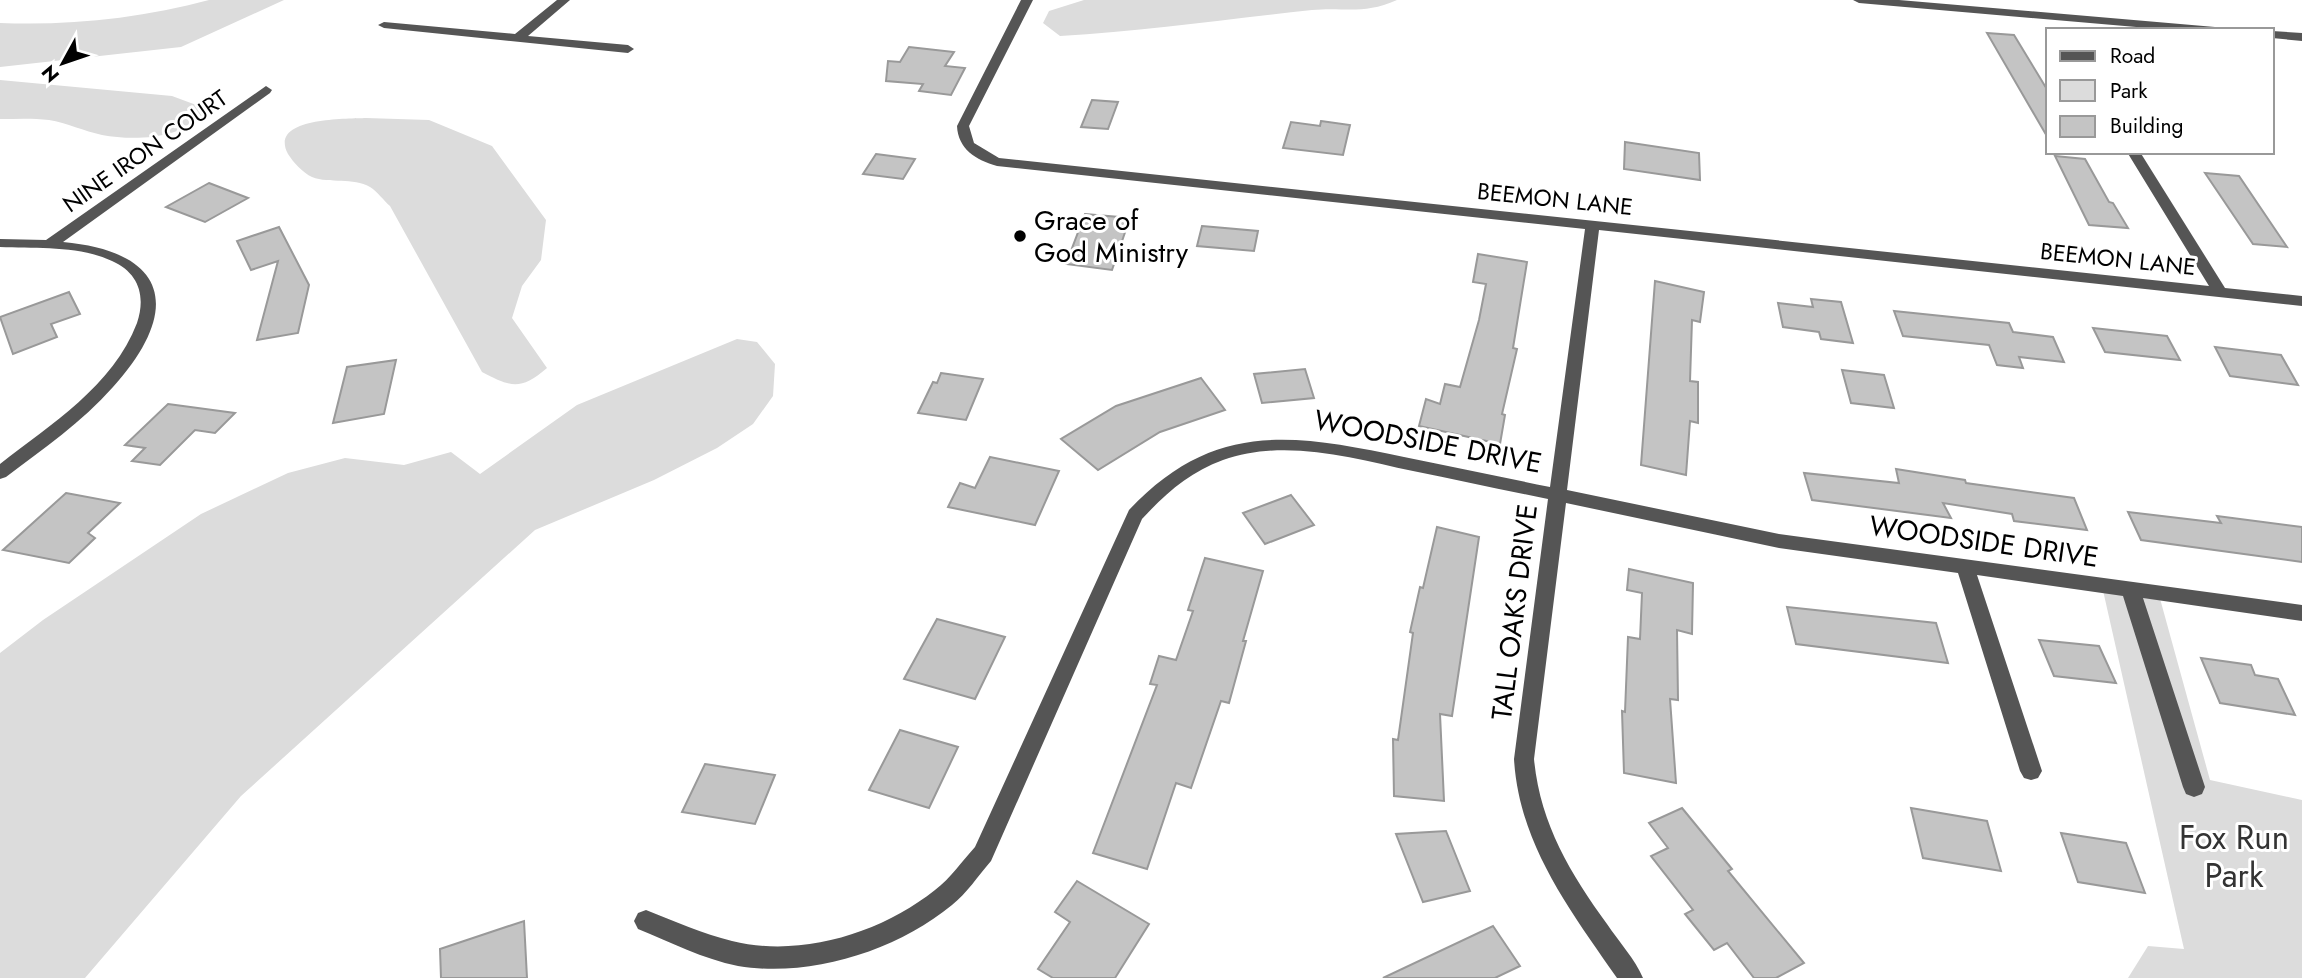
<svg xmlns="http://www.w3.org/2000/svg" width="2302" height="978" font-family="Jost,sans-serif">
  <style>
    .green { fill: #dcdcdc }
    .building { fill: #c4c4c4; stroke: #999; stroke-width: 2 }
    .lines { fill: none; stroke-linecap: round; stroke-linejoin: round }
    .minor { fill: #555; fill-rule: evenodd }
    .poi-dot { fill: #000; stroke: #fff; stroke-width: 2.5 }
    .labels { text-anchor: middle; stroke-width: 6; stroke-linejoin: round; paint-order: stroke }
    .far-street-label { font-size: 23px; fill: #000; stroke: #fff }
    .poi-label { font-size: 28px; fill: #000; stroke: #fff; text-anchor: start }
    .street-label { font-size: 28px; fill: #000; stroke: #fff }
    .near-park-label { font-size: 33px; fill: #333; stroke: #fff }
  </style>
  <rect width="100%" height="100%" fill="#fff"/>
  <g class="green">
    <path d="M 209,0 L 284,0 L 181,47 L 0,67 L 0,23 C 69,26 142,18 209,0 Z"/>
    <path d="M 1084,0 L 1397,0 C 1363,15 1346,7 1312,10 C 1228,19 1145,31 1060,36 L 1043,23 L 1049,11 Z"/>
    <path d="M 0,80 L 172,96 L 199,106 L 204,114 C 181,139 135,141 102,135 C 84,131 67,123 49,120 C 33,118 16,119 0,119 Z"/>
    <path d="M 366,118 L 429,120 L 492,146 L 546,220 L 541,260 L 522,286 L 512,318 L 547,368 C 520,391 511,387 482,372 L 390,206 C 384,201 377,191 370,187 C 353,177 330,184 312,177 C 303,173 293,162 288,154 C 268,117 346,119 366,118 Z"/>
    <polygon points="737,339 757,342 775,364 773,396 753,424 717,448 654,480 535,530 241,796 85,978 0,978 0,653 43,620 201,514 288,473 345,458 404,465 451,452 480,474 577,405"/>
    <polygon points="2102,586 2159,595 2210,780 2302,800 2302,978 2128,978 2148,946 2184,949"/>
  </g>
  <g class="building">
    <polygon points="1987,33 2014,35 2048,91 2048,138"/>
    <polygon points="909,47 954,52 945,66 965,68 951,95 919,91 923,84 886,81 888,61 900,62"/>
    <polygon points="1092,100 1118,102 1108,129 1081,127"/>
    <polygon points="1321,121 1350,125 1343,155 1283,148 1291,122 1320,126"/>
    <polygon points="1625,142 1699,153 1700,180 1624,169"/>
    <polygon points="876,154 915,159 903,179 863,174"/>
    <polygon points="2055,156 2085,159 2109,202 2113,203 2128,228 2089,225"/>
    <polygon points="2205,173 2239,176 2287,247 2253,244"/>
    <polygon points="209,183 248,198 205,222 166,207"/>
    <polygon points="1085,214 1130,218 1112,270 1066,264"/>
    <polygon points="1202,226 1258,231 1254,251 1197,246"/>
    <polygon points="279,227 309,285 298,333 257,340 278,261 251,270 237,241"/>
    <polygon points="1478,254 1527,262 1513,348 1517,349 1502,414 1505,415 1500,444 1419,426 1426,399 1440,404 1445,384 1460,387 1479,320 1486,284 1473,282"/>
    <polygon points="1655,281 1704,292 1700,322 1692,320 1690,381 1698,382 1698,423 1690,421 1686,475 1641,465"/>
    <polygon points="69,292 80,314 51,324 57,337 13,354 0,317"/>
    <polygon points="1811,299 1841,302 1853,343 1821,339 1819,332 1783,327 1778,303 1813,307"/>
    <polygon points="1894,311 2009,323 2013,332 2053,337 2064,362 2019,357 2023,368 1997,365 1989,345 1903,336"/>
    <polygon points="2093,328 2167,336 2180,360 2105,352"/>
    <polygon points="2215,347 2281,355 2298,385 2230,376"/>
    <polygon points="396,360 384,414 333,423 347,367"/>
    <polygon points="1305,369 1314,398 1262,403 1254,374"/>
    <polygon points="1842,370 1884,375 1894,408 1851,403"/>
    <polygon points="941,373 983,379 966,420 918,413 933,382 937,383"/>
    <polygon points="1201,378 1225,410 1160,432 1098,470 1061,439 1116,406"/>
    <polygon points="168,404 235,413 215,433 195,430 160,465 132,461 145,448 125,445"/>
    <polygon points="990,457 1059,471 1035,525 948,507 960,483 975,488"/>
    <polygon points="1896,469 1965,480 1966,483 2074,498 2087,530 2014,521 2012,514 1943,503 1951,518 1812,500 1804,473 1899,483"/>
    <polygon points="66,493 120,503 88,533 95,538 69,563 3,550"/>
    <polygon points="1291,495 1314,525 1265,544 1243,513"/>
    <polygon points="2128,512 2221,523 2217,516 2302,527 2302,562 2141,540"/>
    <polygon points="1437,527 1479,537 1452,716 1440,714 1444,801 1394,796 1393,739 1398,740 1413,633 1410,632 1420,587 1423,588"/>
    <polygon points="1205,558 1263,571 1243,641 1246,641 1229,703 1221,701 1191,788 1176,783 1147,869 1093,853 1157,685 1150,684 1159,656 1176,660 1193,611 1188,610"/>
    <polygon points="1629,569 1693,583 1692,634 1677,630 1678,700 1670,699 1676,783 1624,773 1622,711 1625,712 1628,637 1640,639 1642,593 1627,590"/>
    <polygon points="1787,607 1936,623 1948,663 1796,644"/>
    <polygon points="937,619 1005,637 975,699 904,679"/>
    <polygon points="2039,640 2099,646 2116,683 2054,676"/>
    <polygon points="2201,658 2251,665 2255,675 2278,679 2295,715 2220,703"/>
    <polygon points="900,730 958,747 929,808 869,790"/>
    <polygon points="705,764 775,775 755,824 682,812"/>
    <polygon points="1682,808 1732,869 1728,871 1804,963 1776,978 1754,978 1727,943 1714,950 1685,914 1693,910 1651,856 1668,848 1649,823"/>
    <polygon points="1911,808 1987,821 2001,871 1923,858"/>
    <polygon points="1446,831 1470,891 1423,902 1396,834"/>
    <polygon points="2061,833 2126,843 2145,893 2078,882"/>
    <polygon points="1077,881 1149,924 1115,978 1053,978 1038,969 1070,922 1055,912"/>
    <polygon points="524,921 527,978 441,978 440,949"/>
    <polygon points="1493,926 1520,966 1495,978 1383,978"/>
  </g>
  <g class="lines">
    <g class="minor">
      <polygon points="557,0 570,0 528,36 628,45 634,49 628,53 384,28 378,25 384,22 515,34"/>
      <path d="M 1021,0 L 1033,0 L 969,126 L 974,143 L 999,158 L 2209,286 L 2127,152 L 2140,152 L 2225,288 L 2302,296 L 2302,306 L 1599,230 L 1567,490 L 1779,534 L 2302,605 L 2302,621 L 2143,598 L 2205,787 L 2202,794 L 2194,797 L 2186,794 L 2183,787 L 2123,596 L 1977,575 L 2042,771 L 2038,778 L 2031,780 L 2024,778 L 2020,771 L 1958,573 L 1779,548 L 1566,503 L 1534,759 C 1540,823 1570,873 1607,924 C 1619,942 1635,959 1643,978 L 1617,978 C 1570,910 1519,844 1514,759 L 1548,499 C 1503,490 1458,480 1413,471 C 1352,458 1285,438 1223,460 C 1190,472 1166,493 1142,519 L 991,861 C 978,876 967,893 952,905 C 896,951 810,978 738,966 C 703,959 670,942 638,929 L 634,921 L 638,913 L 646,910 C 674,921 703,934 732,941 C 801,958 881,933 935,890 C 951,878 962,861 975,847 L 1129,510 C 1214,420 1293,434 1404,457 C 1453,467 1501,477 1550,487 L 1585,229 L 997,166 C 976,160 958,149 957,126 Z"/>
      <polygon points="1853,0 1899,0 2215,27 2221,30 2171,30 1859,3"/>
      <polygon points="2272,31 2302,33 2302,41 2272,38"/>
      <path d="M 266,86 L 272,90 L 270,93 L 63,242 C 171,252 181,312 113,387 C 82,422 43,449 6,477 L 0,479 L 0,464 C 51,424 113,386 137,323 C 146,296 139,273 112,261 C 78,245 36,249 0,247 L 0,239 L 46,240 Z"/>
    </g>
  </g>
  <circle class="poi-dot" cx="1020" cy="236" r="7"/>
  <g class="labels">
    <g class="far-street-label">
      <text transform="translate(145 151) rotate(-35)" y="8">NINE IRON COURT</text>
      <text transform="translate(1555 199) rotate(6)" y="8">BEEMON LANE</text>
      <text transform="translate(2118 259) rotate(6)" y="8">BEEMON LANE</text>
    </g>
    <g class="poi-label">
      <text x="1034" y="230">Grace of<tspan x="1034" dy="32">God Ministry</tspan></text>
    </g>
    <g class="street-label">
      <text transform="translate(1428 441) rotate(11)" y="10">WOODSIDE DRIVE</text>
      <text transform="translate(1984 541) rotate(8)" y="10">WOODSIDE DRIVE</text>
      <text transform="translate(1514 612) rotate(-83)" y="10">TALL OAKS DRIVE</text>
    </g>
    <g class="near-park-label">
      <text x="2234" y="849">Fox Run<tspan x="2234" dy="38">Park</tspan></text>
    </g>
  </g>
  <rect x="2046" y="28" width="228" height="126" fill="#ffffff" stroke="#999999" stroke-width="2"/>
  <rect x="2060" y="51" width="35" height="10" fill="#555555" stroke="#999999" stroke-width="2"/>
  <text x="2110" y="63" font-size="21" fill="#000000">Road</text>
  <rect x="2060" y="80" width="35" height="21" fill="#dcdcdc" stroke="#999999" stroke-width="2"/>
  <text x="2110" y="98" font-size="21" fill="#000000">Park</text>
  <rect x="2060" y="116" width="35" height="21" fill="#c4c4c4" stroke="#999999" stroke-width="2"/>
  <text x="2110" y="133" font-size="21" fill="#000000">Building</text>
  <g transform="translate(63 63) rotate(230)" stroke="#ffffff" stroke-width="5" paint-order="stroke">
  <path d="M0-5L12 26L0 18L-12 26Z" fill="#000000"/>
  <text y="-10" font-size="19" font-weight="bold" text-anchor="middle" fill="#000000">N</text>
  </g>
</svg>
